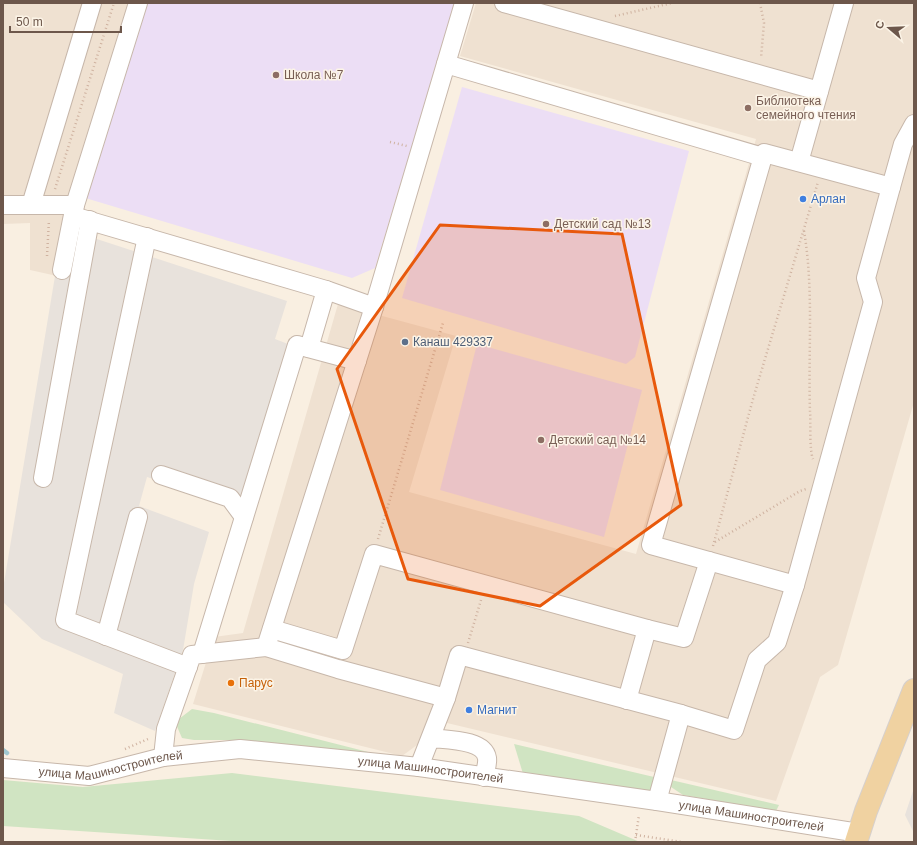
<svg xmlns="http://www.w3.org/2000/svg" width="917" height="845" font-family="Helvetica,sans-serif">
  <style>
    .residential { fill: #efe1d1 }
    .industrial { fill: #e8e2dc }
    .education { fill: #ecdef5 }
    .green { fill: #d0e4c2 }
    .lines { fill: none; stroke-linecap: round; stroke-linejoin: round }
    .stream { stroke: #a0c8d0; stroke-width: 4.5 }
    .minor-casing { stroke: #c7b7aa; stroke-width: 20 }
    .major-casing { stroke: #d6d0cd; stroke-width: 24 }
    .path { stroke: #cfb2a0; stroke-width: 2.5; stroke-dasharray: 1 3; stroke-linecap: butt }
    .minor { stroke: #fff; stroke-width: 18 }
    .major { stroke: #f0d2a1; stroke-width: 22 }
    .marked { fill: #e8590c; fill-opacity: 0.2; stroke: #e8590c; stroke-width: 3; stroke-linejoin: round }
    .education-dot { fill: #8d6e63; stroke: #fcf4e7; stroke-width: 1.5 }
    .shop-dot { fill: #3f7fe0; stroke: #fcf4e7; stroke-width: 1.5 }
    .service-dot { fill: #5c6f8a; stroke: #fcf4e7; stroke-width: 1.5 }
    .food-dot { fill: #e8710a; stroke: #fcf4e7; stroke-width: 1.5 }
    .labels { text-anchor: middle; stroke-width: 3; stroke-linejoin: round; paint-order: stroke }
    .education-label { font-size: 12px; fill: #785e54; stroke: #fcf4e7; text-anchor: start }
    .shop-label { font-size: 12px; fill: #366cbe; stroke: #fcf4e7; text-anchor: start }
    .service-label { font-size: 12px; fill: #4e5e75; stroke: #fcf4e7; text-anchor: start }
    .food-label { font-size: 12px; fill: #c56008; stroke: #fcf4e7; text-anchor: start }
    .street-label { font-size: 12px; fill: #6d574b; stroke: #fcf4e7 }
  </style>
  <rect width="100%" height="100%" fill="#f9efe1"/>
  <g class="residential">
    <polygon points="3,3 142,3 82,197 66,278 30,270 30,223 3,224"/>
    <polygon points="476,3 914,3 914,402 838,665 820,677 776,801 447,723 402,756 193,704 214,637 243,633 338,304 456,336 409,492 636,554 756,139 460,56"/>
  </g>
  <g class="industrial">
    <polygon points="63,228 287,301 275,339 288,344 239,507 147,477 139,506 209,532 194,584 183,650 155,731 114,713 123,674 42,639 3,602 3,589"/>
    <polygon points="914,788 914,833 905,815"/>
  </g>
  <g class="education">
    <polygon points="142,3 455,3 375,268 352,278 82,197"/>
    <polygon points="462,87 689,151 635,357 626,364 402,298"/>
    <polygon points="477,344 642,390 604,537 440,490"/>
  </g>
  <g class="green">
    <polygon points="192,709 214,713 376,754 292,749 248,740 194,740 182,738 175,722"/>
    <polygon points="514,744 654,777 654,786 648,792 524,777"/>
    <polygon points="232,773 579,816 640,842 247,842 3,826 3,780 83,787"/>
    <polygon points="671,780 779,805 776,811 683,795 671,787"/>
  </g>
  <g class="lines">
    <polyline class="stream" points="3,750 7,753"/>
    <g class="minor-casing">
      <g id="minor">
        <polyline points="504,3 819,91"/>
        <polyline points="446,64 763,157"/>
        <polyline points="799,162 844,3"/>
        <polyline points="3,205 75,205"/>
        <polyline points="31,205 92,3"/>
        <polyline points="73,216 326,290 309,348"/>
        <polyline points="147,237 65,620 188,667"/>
        <polyline points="62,270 75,205 138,3"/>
        <polyline points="326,290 374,307"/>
        <polyline points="161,475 230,498 244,517"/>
        <polyline points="43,478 90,220"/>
        <polyline points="795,585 873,302 866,278 891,187"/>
        <polyline points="272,629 343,650 374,554 647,629 627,700"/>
        <polyline points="647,629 684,638 709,561"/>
        <polyline points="106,636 138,517"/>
        <polyline points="266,647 338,669 446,698"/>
        <polyline points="202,654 297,345 357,361"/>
        <path d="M 431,738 C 446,740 484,739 487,758 C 488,764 485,771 484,777"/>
        <polyline points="163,757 166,729 192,655 266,647 374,307 464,3"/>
        <polyline points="419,767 446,698 459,655 681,714"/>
        <path id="s1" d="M 3,768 L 89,776 L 163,757 L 240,749 L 419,767 L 657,801 L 859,833"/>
        <polyline points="657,801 681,714 734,730 757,660 777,642 795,585 651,545 764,153 891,187 903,144 914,124"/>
      </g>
    </g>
    <g class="major-casing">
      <polyline id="major" points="856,842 866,811 914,690"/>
    </g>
    <g class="path">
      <polyline points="760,3 764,23 761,58"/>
      <polyline points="615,16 672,3"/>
      <polyline points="390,142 407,146"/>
      <polyline points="55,189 114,3"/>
      <path d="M 804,231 C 814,290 808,351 810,411 C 811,423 809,449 813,459"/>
      <polyline points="47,256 49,220"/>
      <polyline points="378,539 443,323"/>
      <polyline points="715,542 800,491 806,489"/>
      <polyline points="713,546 753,399 818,182"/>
      <polyline points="468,643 481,600"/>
      <polyline points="125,749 148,739"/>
      <polyline points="636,835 682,842"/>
      <polyline points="635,842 639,815"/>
    </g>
    <use href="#minor" class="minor"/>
    <use href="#major" class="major"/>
  </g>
  <path class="marked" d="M 440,225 L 622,234 L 681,505 L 540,606 L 408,579 L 337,369 Z"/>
  <g class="education-dot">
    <circle cx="276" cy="75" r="4"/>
    <circle cx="748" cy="108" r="4"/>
    <circle cx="546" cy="224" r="4"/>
    <circle cx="541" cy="440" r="4"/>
  </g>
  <g class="shop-dot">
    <circle cx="803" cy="199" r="4"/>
    <circle cx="469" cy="710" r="4"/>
  </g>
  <circle class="service-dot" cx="405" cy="342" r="4"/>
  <circle class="food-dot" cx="231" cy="683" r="4"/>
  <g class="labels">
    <g class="education-label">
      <text x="284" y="79">Школа №7</text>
      <text x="756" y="105">Библиотека<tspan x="756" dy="14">семейного чтения</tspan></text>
      <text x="554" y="228">Детский сад №13</text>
      <text x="549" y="444">Детский сад №14</text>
    </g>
    <g class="shop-label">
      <text x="811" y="203">Арлан</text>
      <text x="477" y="714">Магнит</text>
    </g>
    <g class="service-label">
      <text x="413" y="346">Канаш 429337</text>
    </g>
    <g class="food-label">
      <text x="239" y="687">Парус</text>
    </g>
    <g class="street-label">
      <text dy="4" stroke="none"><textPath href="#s1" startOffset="109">улица Машиностроителей</textPath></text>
      <text dy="4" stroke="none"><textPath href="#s1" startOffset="432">улица Машиностроителей</textPath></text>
      <text dy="4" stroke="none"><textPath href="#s1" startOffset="756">улица Машиностроителей</textPath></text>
    </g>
  </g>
  <rect width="917" height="845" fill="none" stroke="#6d574b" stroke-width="8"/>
  <g transform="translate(889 28) rotate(289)" stroke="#fcf4e7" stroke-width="3" paint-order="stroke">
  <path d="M0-3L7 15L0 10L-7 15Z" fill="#6d574b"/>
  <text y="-6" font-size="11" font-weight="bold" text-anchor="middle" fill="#6d574b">С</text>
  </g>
  <path d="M10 26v6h111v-6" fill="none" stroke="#6d574b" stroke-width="2"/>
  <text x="16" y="26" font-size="12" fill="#6d574b" stroke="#fcf4e7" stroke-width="3" paint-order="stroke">50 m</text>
</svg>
